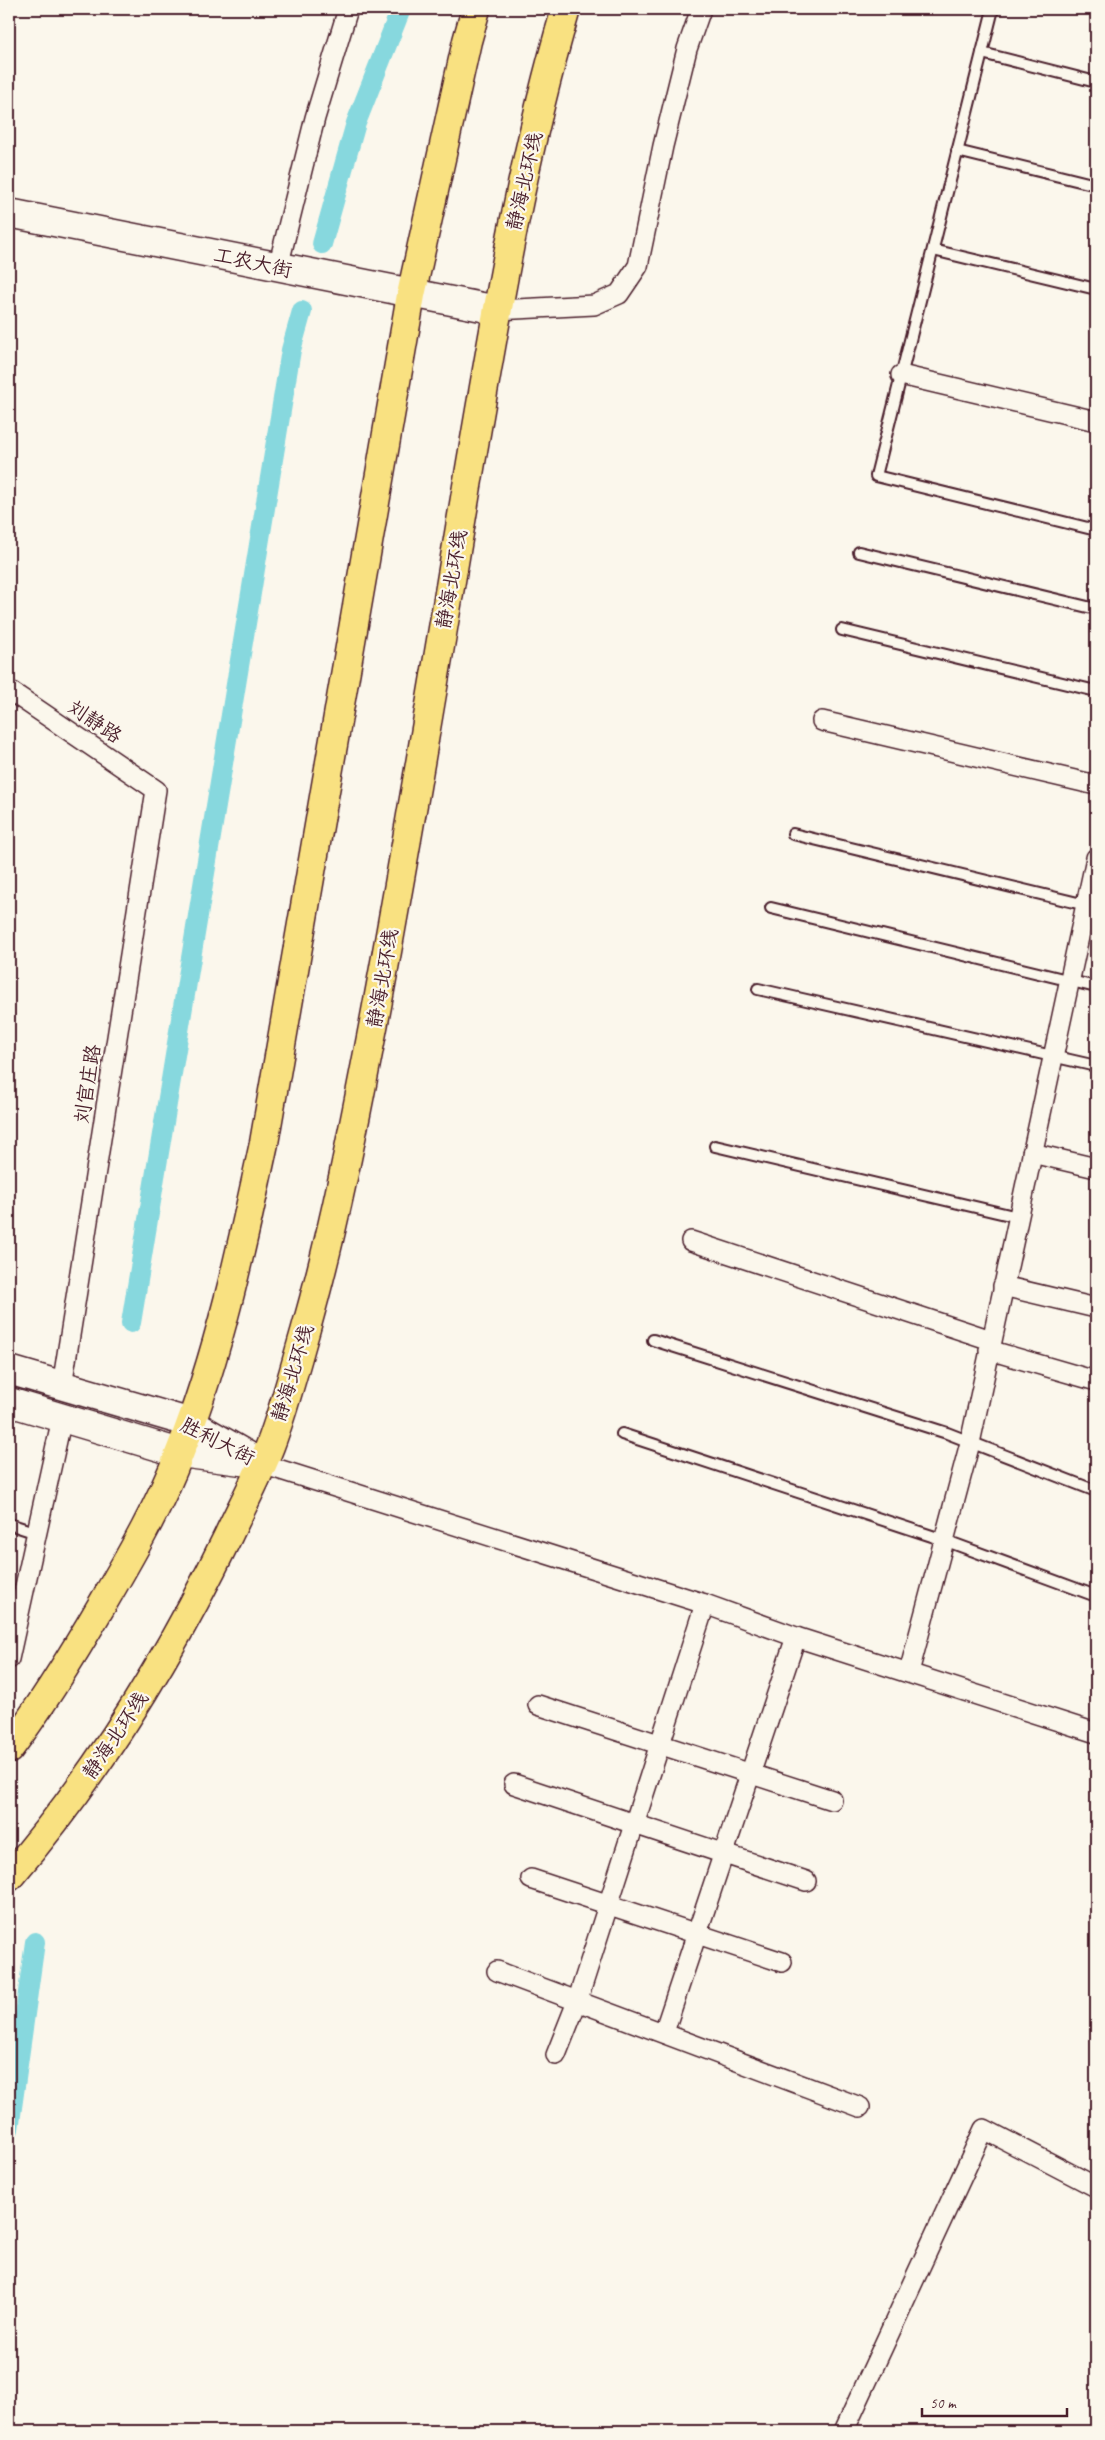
<svg xmlns="http://www.w3.org/2000/svg" width="1105" height="2440" font-family="Caveat,'LXGW WenKai TC',sans-serif">
  <style>
    .lines { fill: none; stroke-linecap: round; stroke-linejoin: round }
    .canal { stroke: #87d8de; stroke-width: 20 }
    .lane-casing { stroke: #4a1f2b; stroke-width: 14 }
    .street-casing { stroke: #4a1f2b; stroke-width: 22 }
    .secondary-casing { stroke: #4a1f2b; stroke-width: 31 }
    .highway-casing { stroke: #4a1f2b; stroke-width: 31 }
    .lane { stroke: #fbf7ec; stroke-width: 10 }
    .street { stroke: #fbf7ec; stroke-width: 19 }
    .secondary { stroke: #fbf7ec; stroke-width: 28 }
    .highway { stroke: #f9e181; stroke-width: 28 }
    .labels { text-anchor: middle; stroke-width: 4.5; stroke-linejoin: round; paint-order: stroke }
    .street-label { font-size: 20px; fill: #4a1f2b; stroke: #fbf7ec }
  </style>
  <rect width="100%" height="100%" fill="#fbf7ec"/>
  <filter id="ink" filterUnits="userSpaceOnUse"><feTurbulence type="fractalNoise" baseFrequency=".02" numOctaves="2"/><feDisplacementMap in="SourceGraphic" scale="10" xChannelSelector="R" yChannelSelector="G"/><feConvolveMatrix kernelMatrix="1 2 1 2 8 2 1 2 1" color-interpolation-filters="sRGB"/></filter>
  <g filter="url(#ink)">
    <g class="lines">
      <g class="canal">
        <polyline points="322,244 356,123 401,9"/>
        <polyline points="131,1323 291,350 302,311"/>
        <polyline points="9,2129 35,1942"/>
      </g>
      <g class="lane-casing">
        <g id="lane">
          <polyline points="993,9 876,476 1096,530"/>
          <polyline points="982,53 1096,82"/>
          <polyline points="957,151 1096,185"/>
          <polyline points="933,250 1096,289"/>
          <polyline points="859,552 1096,609"/>
          <polyline points="842,630 1096,691"/>
          <polyline points="793,834 1086,905"/>
          <polyline points="771,908 1096,987"/>
          <polyline points="758,989 1096,1066"/>
          <polyline points="715,1146 1018,1217"/>
          <polyline points="653,1340 947,1433 1096,1491"/>
          <polyline points="622,1434 944,1540 1096,1596"/>
          <polyline points="9,1524 37,1533"/>
        </g>
      </g>
      <g class="street-casing">
        <g id="street">
          <polyline points="278,267 315,118 348,9"/>
          <polyline points="497,310 594,305 619,294 638,266 663,146 687,49 701,9"/>
          <polyline points="901,375 1096,421"/>
          <polyline points="9,690 156,790 62,1386"/>
          <polyline points="822,721 1096,785"/>
          <polyline points="1032,1153 1096,1168"/>
          <polyline points="691,1241 991,1340"/>
          <polyline points="1003,1286 1096,1308"/>
          <polyline points="989,1350 1096,1381"/>
          <polyline points="262,1464 705,1604 796,1637 1096,1733"/>
          <polyline points="9,1659 62,1418"/>
          <polyline points="909,1672 970,1443 1096,858"/>
          <polyline points="538,1705 832,1800"/>
          <polyline points="514,1784 806,1881"/>
          <polyline points="531,1879 782,1962"/>
          <polyline points="497,1971 860,2107"/>
          <polyline points="664,2032 796,1637"/>
          <polyline points="556,2055 577,2002 705,1604"/>
          <polyline points="844,2431 984,2129 1096,2187"/>
        </g>
      </g>
      <g class="secondary-casing">
        <g id="secondary">
          <polyline points="9,213 497,310"/>
          <polyline points="9,1370 191,1423 262,1464"/>
          <polyline points="9,1402 180,1453 249,1462"/>
        </g>
      </g>
      <g class="highway-casing">
        <g id="highway">
          <path d="M 9,1749 C 44,1703 74,1653 103,1603 C 131,1555 160,1505 180,1452 C 219,1354 242,1246 264,1143 L 411,295 L 467,41 L 476,9"/>
          <path d="M 9,1877 C 98,1774 169,1658 228,1536 C 242,1506 258,1477 270,1446 C 284,1409 294,1370 305,1332 C 334,1230 354,1126 374,1022 C 410,831 441,638 474,445 C 499,299 524,151 566,9"/>
        </g>
      </g>
      <use href="#lane" class="lane"/>
      <use href="#street" class="street"/>
      <use href="#secondary" class="secondary"/>
      <use href="#highway" class="highway"/>
    </g>
  </g>
  <g class="labels">
    <g class="street-label">
      <text transform="translate(524 181) rotate(-77)" y="7">静海北环线</text>
      <text transform="translate(253 262) rotate(12)" y="7">工农大街</text>
      <text transform="translate(451 579) rotate(-80)" y="7">静海北环线</text>
      <text transform="translate(95 721) rotate(34)" y="7">刘静路</text>
      <text transform="translate(382 978) rotate(-80)" y="7">静海北环线</text>
      <text transform="translate(87 1084) rotate(-81)" y="7">刘官庄路</text>
      <text transform="translate(292 1373) rotate(-73)" y="7">静海北环线</text>
      <text transform="translate(218 1441) rotate(27)" y="7">胜利大街</text>
      <text transform="translate(115 1735) rotate(-56)" y="7">静海北环线</text>
    </g>
  </g>
  <rect width="1105" height="2440" fill="none" stroke="#fbf7ec" stroke-width="30"/>
  <rect x="15" y="15" width="1075" height="2410" fill="none" stroke="#4a1f2b" stroke-width="2" filter="url(#ink)"/>
  <path d="M922 2408v8h145v-8" fill="none" stroke="#4a1f2b" stroke-width="2.5"/>
  <text x="930" y="2408" font-size="15" fill="#4a1f2b" stroke="#fbf7ec" stroke-width="4" paint-order="stroke">50 m</text>
</svg>
